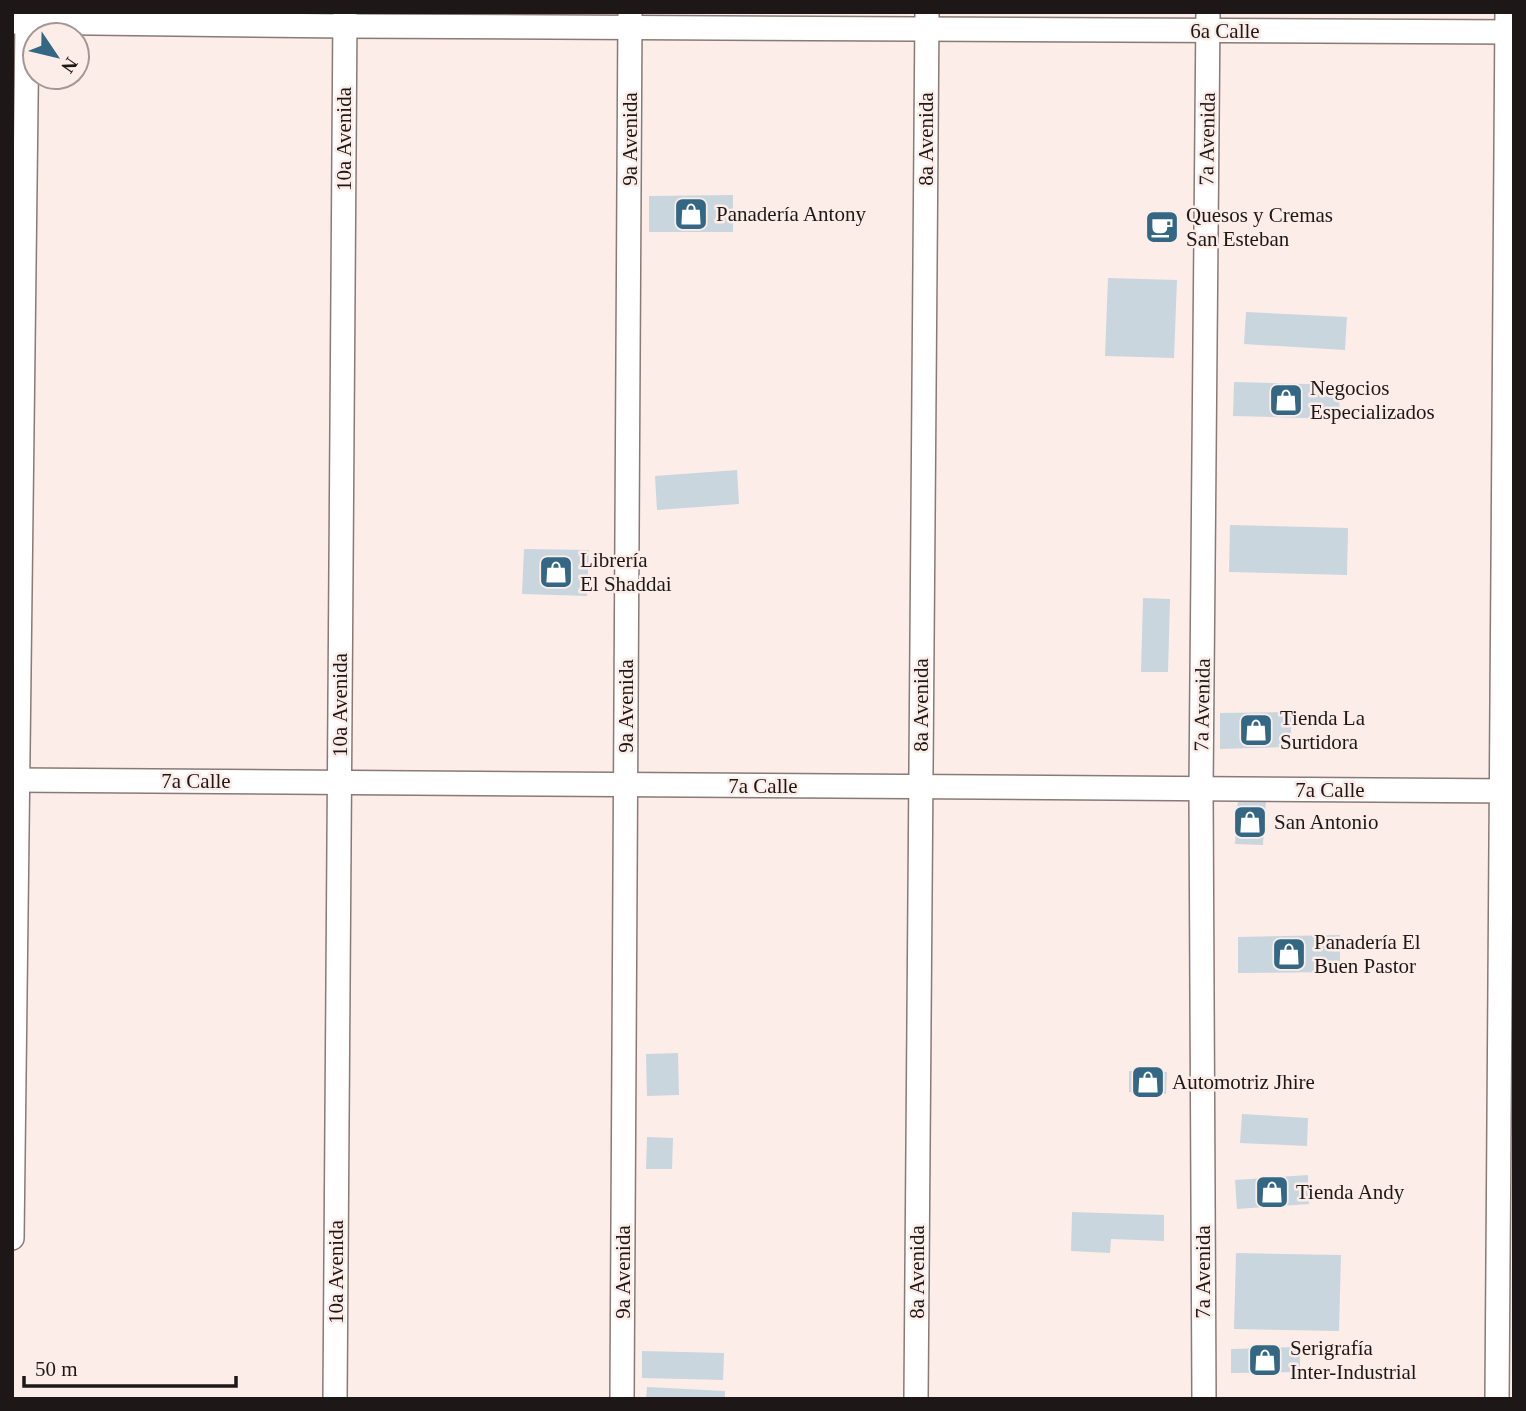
<svg xmlns="http://www.w3.org/2000/svg" width="1526" height="1411" font-family="'Times New Roman',serif">
  <style>
    .building { fill: #c9d6de }
    .lines { fill: none; stroke-linecap: round; stroke-linejoin: round }
    .minor-casing { stroke: #887a77; stroke-width: 26 }
    .minor { stroke: #fff; stroke-width: 23 }
    .labels { text-anchor: middle; stroke-width: 5; stroke-linejoin: round; paint-order: stroke }
    .street-label { font-size: 21px; fill: #1d1817; stroke: #fcede9 }
    .poi-label { font-size: 21px; fill: #1d1817; stroke: #fcede9; text-anchor: start }
  </style>
  <rect width="100%" height="100%" fill="#fcede9"/>
  <g class="building">
    <polygon points="733,195 733,232 649,232 649,196"/>
    <polygon points="1150,217 1176,218 1175,237 1149,236"/>
    <polygon points="1108,278 1177,280 1174,358 1105,356"/>
    <polygon points="1246,312 1347,317 1345,350 1244,344"/>
    <polygon points="1234,382 1340,385 1339,419 1233,416"/>
    <polygon points="737,470 739,504 657,510 655,476"/>
    <polygon points="1230,525 1348,528 1347,575 1229,572"/>
    <polygon points="524,549 589,550 587,596 522,594"/>
    <polygon points="1143,598 1170,599 1168,672 1141,672"/>
    <polygon points="1291,712 1291,747 1220,749 1220,713"/>
    <polygon points="1238,798 1266,800 1263,845 1235,844"/>
    <polygon points="1340,935 1340,972 1238,973 1238,937"/>
    <polygon points="678,1053 679,1095 647,1096 646,1054"/>
    <polygon points="1129,1071 1167,1072 1166,1094 1129,1092"/>
    <polygon points="1242,1114 1308,1118 1307,1146 1240,1143"/>
    <polygon points="647,1137 673,1138 672,1169 646,1169"/>
    <polygon points="1308,1175 1309,1204 1237,1209 1235,1180"/>
    <polygon points="1072,1212 1164,1215 1164,1241 1111,1239 1110,1253 1071,1251"/>
    <polygon points="1236,1253 1341,1255 1339,1331 1234,1329"/>
    <polygon points="1300,1347 1300,1372 1231,1373 1231,1349"/>
    <polygon points="642,1351 724,1353 723,1380 642,1378"/>
    <polygon points="647,1387 725,1391 725,1399 646,1399"/>
  </g>
  <g class="lines">
    <g class="minor-casing">
      <g id="minor">
        <polyline points="12,22 345,26 1514,32"/>
        <polyline points="12,780 1514,791"/>
        <polyline points="12,1238 27,22"/>
        <polyline points="335,1399 345,12"/>
        <polyline points="622,1399 630,12"/>
        <polyline points="916,1399 927,12"/>
        <polyline points="1204,1399 1201,789 1208,12"/>
        <polyline points="1497,1399 1507,12"/>
      </g>
    </g>
    <use href="#minor" class="minor"/>
  </g>
  <defs>
    <g id="shop-square" transform="scale(1.75)"><rect x="-9" y="-9" width="18" height="18" rx="4" fill="#336783" stroke="#fcede9"/><path d="M-5-2.5h2.3a2.7 3.5 0 0 1 5.4 0H5L5.5 6h-11ZM-1.5-2.5h3a1.5 2.3 0 0 0-3 0Z" fill="#fff"/></g>
    <g id="cafe-square" transform="scale(1.75)"><rect x="-9" y="-9" width="18" height="18" rx="4" fill="#336783" stroke="#fcede9"/><path d="M-5.5-4.5H6V0H3Q3 3.5 0 3.5H-2.5Q-5.5 3.5-5.5 0ZM3-3.2v2h1.7v-2ZM-6 4.5H4V6H-6Z" fill="#fff"/></g>
  </defs>
  <g fill-rule="evenodd">
    <use href="#shop-square" x="691" y="214"/>
    <use href="#cafe-square" x="1162" y="227"/>
    <use href="#shop-square" x="1286" y="400"/>
    <use href="#shop-square" x="556" y="572"/>
    <use href="#shop-square" x="1256" y="730"/>
    <use href="#shop-square" x="1250" y="822"/>
    <use href="#shop-square" x="1289" y="954"/>
    <use href="#shop-square" x="1148" y="1082"/>
    <use href="#shop-square" x="1272" y="1192"/>
    <use href="#shop-square" x="1265" y="1360"/>
  </g>
  <g class="labels">
    <g class="street-label">
      <text x="1225" y="38">6a Calle</text>
      <text transform="translate(344 139) rotate(-90)" y="7">10a Avenida</text>
      <text transform="translate(630 139) rotate(-90)" y="7">9a Avenida</text>
      <text transform="translate(926 139) rotate(-90)" y="7">8a Avenida</text>
      <text transform="translate(1207 139) rotate(-89)" y="7">7a Avenida</text>
      <text transform="translate(340 705) rotate(-90)" y="7">10a Avenida</text>
      <text transform="translate(921 705) rotate(-90)" y="7">8a Avenida</text>
      <text transform="translate(1202 705) rotate(-89)" y="7">7a Avenida</text>
      <text transform="translate(626 706) rotate(-90)" y="7">9a Avenida</text>
      <text x="196" y="788">7a Calle</text>
      <text x="763" y="793">7a Calle</text>
      <text x="1330" y="797">7a Calle</text>
      <text transform="translate(336 1272) rotate(-90)" y="7">10a Avenida</text>
      <text transform="translate(623 1272) rotate(-90)" y="7">9a Avenida</text>
      <text transform="translate(917 1272) rotate(-90)" y="7">8a Avenida</text>
      <text transform="translate(1203 1272) rotate(-90)" y="7">7a Avenida</text>
    </g>
    <g class="poi-label">
      <text x="716" y="221">Panadería Antony</text>
      <text x="1186" y="222">Quesos y Cremas<tspan x="1186" dy="24">San Esteban</tspan></text>
      <text x="1310" y="395">Negocios<tspan x="1310" dy="24">Especializados</tspan></text>
      <text x="580" y="567">Librería<tspan x="580" dy="24">El Shaddai</tspan></text>
      <text x="1280" y="725">Tienda La<tspan x="1280" dy="24">Surtidora</tspan></text>
      <text x="1274" y="829">San Antonio</text>
      <text x="1314" y="949">Panadería El<tspan x="1314" dy="24">Buen Pastor</tspan></text>
      <text x="1172" y="1089">Automotriz Jhire</text>
      <text x="1296" y="1199">Tienda Andy</text>
      <text x="1290" y="1355">Serigrafía<tspan x="1290" dy="24">Inter-Industrial</tspan></text>
    </g>
  </g>
  <rect width="1526" height="1411" fill="none" stroke="#1d1817" stroke-width="28"/>
  <g transform="translate(56 56) rotate(125)"><circle r="33" fill="#fcede9" stroke="#a39895" stroke-width="2"/>
  <path d="M0-5L12 26L0 18L-12 26Z" fill="#336783"/>
  <text y="-10" font-size="19" font-weight="bold" text-anchor="middle" fill="#1d1817">N</text>
  </g>
  <path d="M24 1376v10h212v-10" fill="none" stroke="#1d1817" stroke-width="3.5"/>
  <text x="35" y="1376" font-size="21" fill="#1d1817" stroke="#fcede9" stroke-width="5" paint-order="stroke">50 m</text>
</svg>
